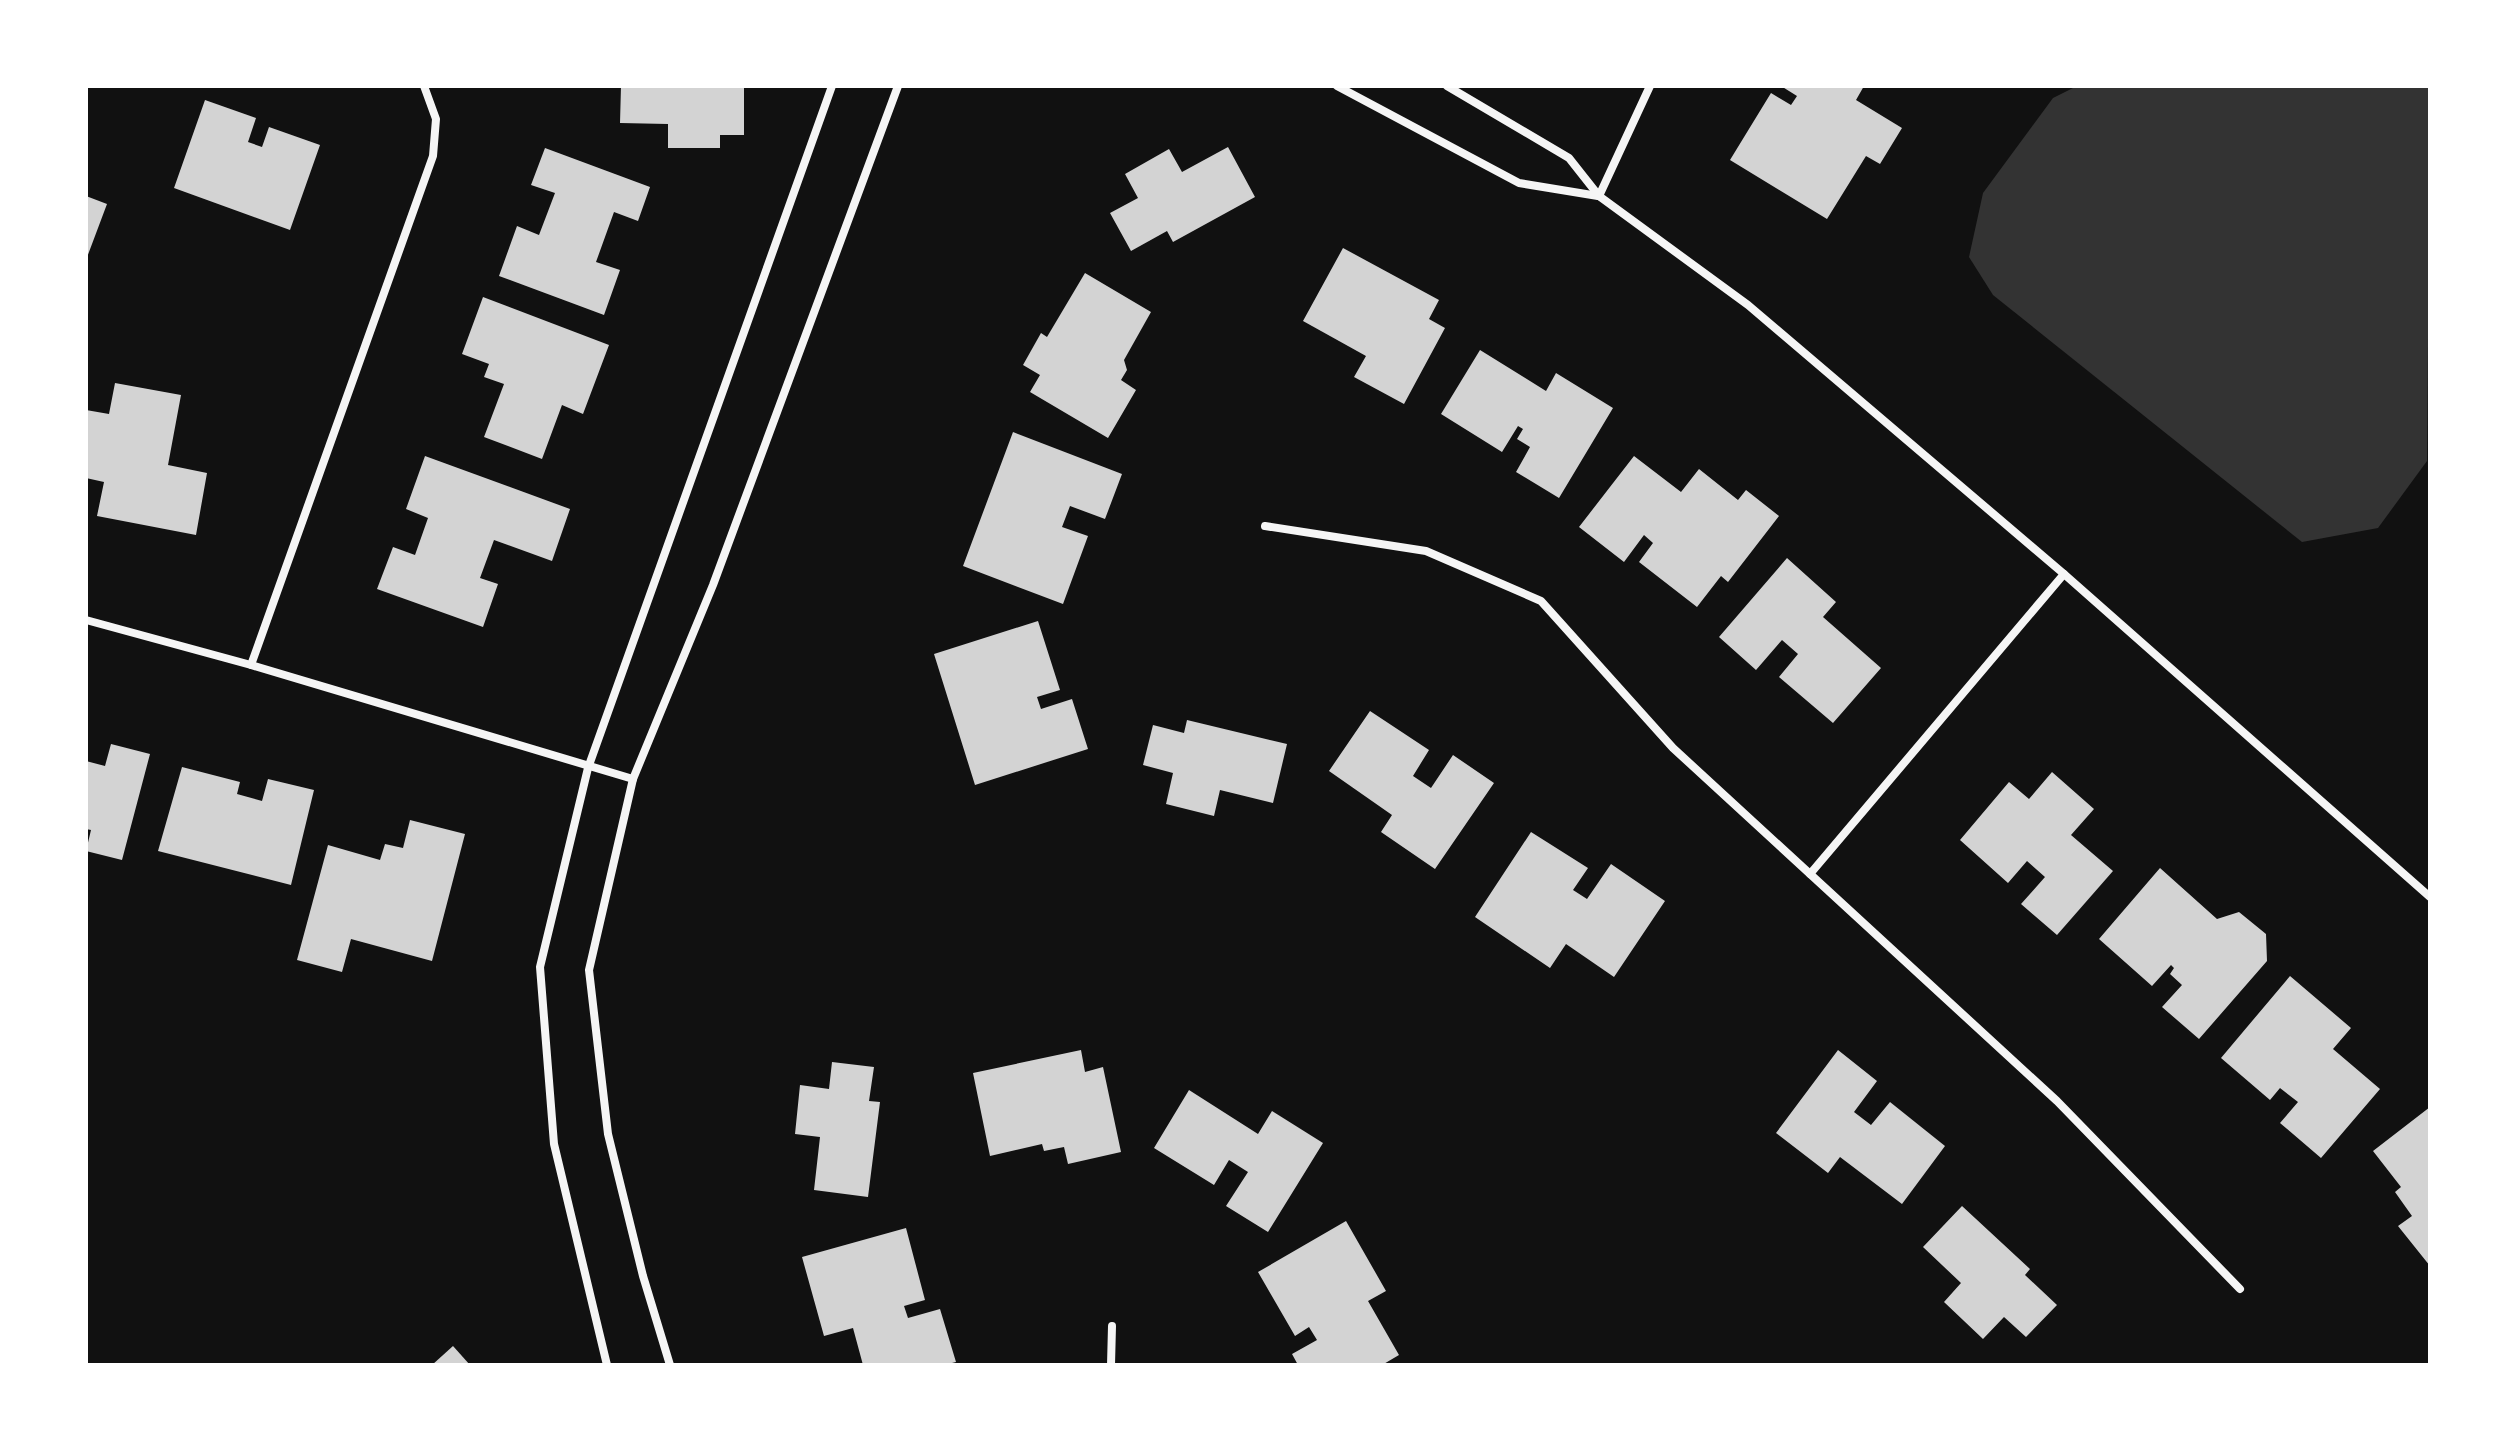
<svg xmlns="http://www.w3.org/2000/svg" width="2516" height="1451" font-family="Inter,sans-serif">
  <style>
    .water { fill: #333 }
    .building { fill: #d3d3d3 }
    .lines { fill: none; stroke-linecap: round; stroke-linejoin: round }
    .minor { stroke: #f5f5f5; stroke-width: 8 }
  </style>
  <rect width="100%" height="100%" fill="#111"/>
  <polygon class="water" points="2077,86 2430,86 2427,461 2378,528 2302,542 1993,295 1969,257 1983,193 2053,98"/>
  <g class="building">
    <polygon points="621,86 744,86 744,135 720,135 720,148 668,148 668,124 620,123"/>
    <polygon points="1781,86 1864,86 1856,100 1902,128 1880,164 1866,156 1827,219 1730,160 1771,93 1791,105 1797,96"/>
    <polygon points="205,100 256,118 248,142 262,147 269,127 320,145 290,230 174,188"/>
    <polygon points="1228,147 1255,197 1173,242 1167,231 1131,251 1110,213 1138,198 1125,174 1169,149 1182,172"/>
    <polygon points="545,148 650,187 638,221 614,212 596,262 620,270 604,315 499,276 517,226 539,235 555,193 531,185"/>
    <polygon points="86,196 107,204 86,260"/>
    <polygon points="1343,248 1439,300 1429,319 1445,328 1404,404 1354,377 1366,356 1303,321"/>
    <polygon points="1085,273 1151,312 1124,360 1127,370 1121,380 1136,390 1108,438 1030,392 1040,375 1023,365 1041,333 1047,337"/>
    <polygon points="483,297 609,345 583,414 562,405 542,459 484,437 504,384 484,377 489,364 462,354"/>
    <polygon points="1480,350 1546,391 1556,373 1613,408 1559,498 1516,472 1530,447 1517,439 1523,429 1518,426 1502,452 1441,414"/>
    <polygon points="115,383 181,395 168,465 207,473 196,535 97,516 104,482 86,478 86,410 109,414"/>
    <polygon points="1013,432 1122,474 1105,519 1070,506 1062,527 1088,536 1063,604 963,566"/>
    <polygon points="425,456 570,509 552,561 494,540 480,578 498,584 483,627 377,589 393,547 415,555 428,518 406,509"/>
    <polygon points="1634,456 1681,492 1699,469 1738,500 1746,490 1779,516 1728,582 1721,576 1697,607 1639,562 1653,543 1644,535 1624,562 1579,527"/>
    <polygon points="1787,558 1836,602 1823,617 1881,668 1833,723 1779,677 1798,654 1782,640 1756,670 1719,637"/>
    <polygon points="1038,621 1060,690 1037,697 1041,709 1072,699 1088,749 975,785 934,654"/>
    <polygon points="1370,711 1429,750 1413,776 1431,788 1453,755 1494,783 1435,869 1381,832 1392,815 1329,771"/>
    <polygon points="1187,720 1287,744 1273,803 1220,790 1214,816 1166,804 1173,773 1143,765 1153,725 1184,733"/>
    <polygon points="111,744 150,754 122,860 86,851 91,830 86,829 86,761 105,766"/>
    <polygon points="182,767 240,782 237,794 262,801 268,779 314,790 291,885 158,851"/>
    <polygon points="2052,772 2094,809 2071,835 2113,871 2057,935 2021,904 2045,877 2027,861 2008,883 1960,840 2009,782 2029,799"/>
    <polygon points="410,820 465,834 432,961 351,939 342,972 297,960 328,845 380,860 385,844 403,848"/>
    <polygon points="1531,832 1588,868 1573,890 1587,899 1611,864 1665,901 1614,977 1566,944 1550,968 1475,917"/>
    <polygon points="2160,868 2217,919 2239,912 2266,934 2267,961 2199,1039 2162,1007 2182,985 2170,974 2174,968 2171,965 2152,986 2099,939"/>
    <polygon points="2290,976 2351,1028 2333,1049 2380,1089 2321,1158 2280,1123 2298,1102 2280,1088 2270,1100 2221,1058"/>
    <polygon points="1081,1050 1085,1072 1103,1067 1121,1152 1068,1164 1064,1147 1044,1151 1042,1144 990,1156 973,1073"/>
    <polygon points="1838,1050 1877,1081 1854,1112 1871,1125 1890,1102 1945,1146 1902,1204 1840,1157 1828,1173 1776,1133"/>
    <polygon points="832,1062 874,1067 869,1101 880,1102 868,1197 814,1190 820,1137 795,1134 800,1085 829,1089"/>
    <polygon points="1189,1090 1258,1134 1272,1111 1323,1143 1268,1232 1226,1206 1248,1172 1229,1160 1214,1185 1154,1148"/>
    <polygon points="2430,1107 2430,1266 2398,1226 2412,1216 2395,1192 2401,1187 2373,1151"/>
    <polygon points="1962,1206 2030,1269 2025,1275 2057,1305 2026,1337 2004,1317 1983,1339 1944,1302 1961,1283 1923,1247"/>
    <polygon points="1346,1221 1386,1291 1368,1301 1399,1355 1382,1365 1298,1365 1292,1354 1317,1340 1309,1327 1295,1336 1258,1272"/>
    <polygon points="906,1228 925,1300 904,1306 908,1318 940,1309 956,1362 944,1365 863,1365 853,1328 824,1336 802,1257"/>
    <polygon points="453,1346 470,1365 432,1365"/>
  </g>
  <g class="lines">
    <g class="minor">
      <polyline points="1337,86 1519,183 1598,196"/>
      <polyline points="1447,86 1569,158 1599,196 1748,305 2064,574 2430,897"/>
      <polyline points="1599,196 1650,86"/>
      <polyline points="1265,526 1426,551 1541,601 1673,748 2057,1101 2240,1289"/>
      <polyline points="86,620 251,665 633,779"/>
      <polyline points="251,665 433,156 436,119 424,86"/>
      <polyline points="1810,874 2064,574"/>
      <polyline points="607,1365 554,1144 540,967 588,768 832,86"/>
      <polyline points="670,1365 643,1276 608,1134 589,970 633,779 713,585 898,86"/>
      <polyline points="1111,1365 1112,1326"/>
    </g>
  </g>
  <rect width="2516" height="1451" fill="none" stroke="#ffffff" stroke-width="176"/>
</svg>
